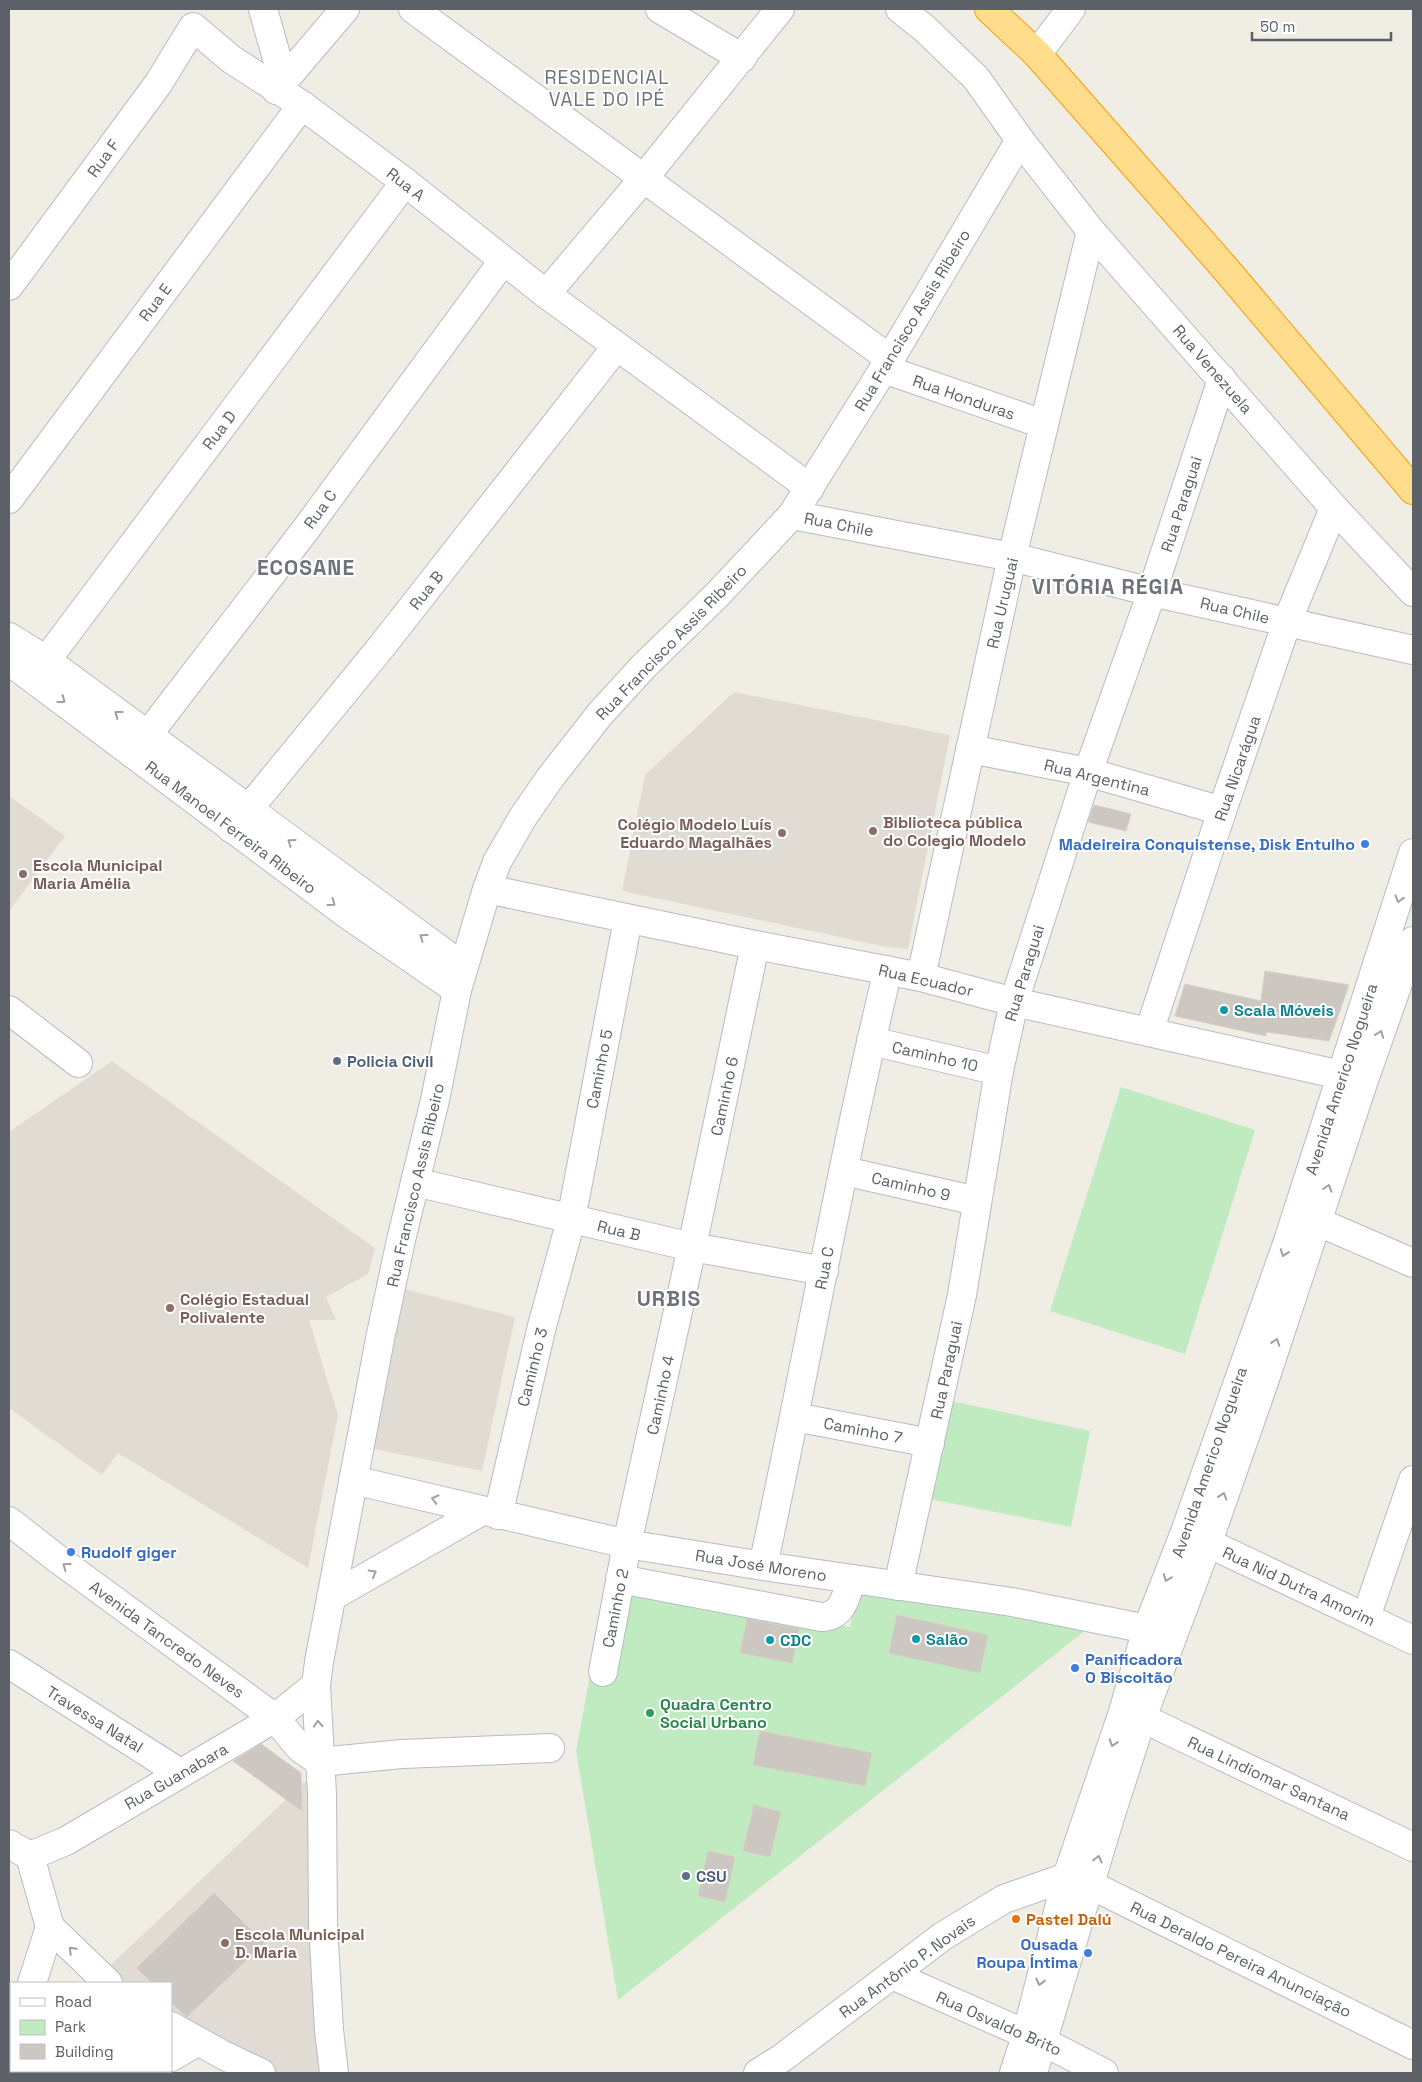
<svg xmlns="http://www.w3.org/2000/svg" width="1422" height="2082" font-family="'Space Grotesk',sans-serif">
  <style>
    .education { fill: #e0dcd3 }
    .green { fill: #c0eabf }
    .building { fill: #ccc8c1; stroke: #d6cfc2 }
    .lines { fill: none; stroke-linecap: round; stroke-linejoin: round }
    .minor-casing { stroke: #b7bbc0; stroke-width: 30 }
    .highway-casing { stroke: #f59e00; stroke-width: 30 }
    .minor { stroke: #fff; stroke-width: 28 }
    .highway { stroke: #ffdd8d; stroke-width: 28 }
    .oneway { stroke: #9da0a4 }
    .education-dot { fill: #8d6e63; stroke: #fff; stroke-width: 2 }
    .shop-dot { fill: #3f7fe0; stroke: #fff; stroke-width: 2 }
    .culture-dot { fill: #0f9aa8; stroke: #fff; stroke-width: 2 }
    .service-dot { fill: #5c6f8a; stroke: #fff; stroke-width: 2 }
    .leisure-dot { fill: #2e9e5b; stroke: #fff; stroke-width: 2 }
    .food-dot { fill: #e8710a; stroke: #fff; stroke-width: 2 }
    .labels { text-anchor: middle; stroke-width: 4; stroke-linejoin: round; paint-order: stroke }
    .street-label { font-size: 16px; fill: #5c6167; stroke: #fff }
    .education-label { font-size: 16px; font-weight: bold; fill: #785e54; stroke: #fff; text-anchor: start }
    .shop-label { font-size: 16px; font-weight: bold; fill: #366cbe; stroke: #fff; text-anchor: end }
    .culture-label { font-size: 16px; font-weight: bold; fill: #0d838f; stroke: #fff; text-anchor: start }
    .service-label { font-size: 16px; font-weight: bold; fill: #4e5e75; stroke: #fff; text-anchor: start }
    .leisure-label { font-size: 16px; font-weight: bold; fill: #27864d; stroke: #fff; text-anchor: start }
    .food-label { font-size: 16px; font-weight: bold; fill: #c56008; stroke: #fff; text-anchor: start }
    .quarter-label { font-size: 19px; letter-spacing: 1px; fill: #6d7379; stroke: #fff }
    .district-label { font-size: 21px; font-weight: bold; letter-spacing: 1px; fill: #6d7379; stroke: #fff }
  </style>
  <rect width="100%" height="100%" fill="#f0ede4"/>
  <g class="education">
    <polygon points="734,692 950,735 908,949 887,947 622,891 645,775"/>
    <polygon points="9,796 65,836 9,911"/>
    <polygon points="112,1061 375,1248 368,1274 326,1297 336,1320 309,1320 338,1415 308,1568 118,1453 102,1475 9,1408 9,1132"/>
    <polygon points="396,1287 515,1317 482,1471 365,1447"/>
    <polygon points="310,1777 323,2073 275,2073 213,2044 171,2019 171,1983 117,1983 102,1973"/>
  </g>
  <g class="green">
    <polygon points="1121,1087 1255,1130 1185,1354 1050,1311"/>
    <polygon points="943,1399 1090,1431 1071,1527 920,1497"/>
    <polygon points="861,1572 1096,1622 618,2000 576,1751 607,1584 850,1627"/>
  </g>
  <g class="building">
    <polygon points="1094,805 1131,814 1126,831 1088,822"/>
    <polygon points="1265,971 1349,985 1329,1041 1266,1032 1266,1036 1175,1016 1185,984 1261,1001"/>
    <polygon points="897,1615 988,1635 980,1673 889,1653"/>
    <polygon points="747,1619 799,1629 792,1663 740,1653"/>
    <polygon points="760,1731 872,1753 865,1786 753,1765"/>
    <polygon points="261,1744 301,1773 302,1811 233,1761"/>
    <polygon points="754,1805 781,1812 770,1857 743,1851"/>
    <polygon points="708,1851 735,1857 725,1902 698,1896"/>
    <polygon points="214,1893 264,1943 187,2017 171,2003 171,1983 152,1983 137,1968"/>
  </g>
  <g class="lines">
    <g class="minor-casing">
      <g id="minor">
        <polyline points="263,9 283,80"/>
        <polyline points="413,9 890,359"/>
        <polyline points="660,9 742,58"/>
        <polyline points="900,9 924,28 976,78 1020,140 1091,231 1334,508 1413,592"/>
        <polyline points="1037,54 1071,9"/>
        <polyline points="276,90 345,9"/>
        <polyline points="9,286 158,84 193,27 231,59 302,105 405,182 546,294 810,488"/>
        <polyline points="546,294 644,178 780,9"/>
        <polyline points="884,369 1043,424"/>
        <polyline points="9,499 302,105"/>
        <polyline points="792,515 1012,557 1152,592 1413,650"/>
        <polyline points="9,637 46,660 462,966"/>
        <polyline points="9,661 348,915 457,990"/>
        <polyline points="33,678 405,182"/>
        <polyline points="970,749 1088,772 1222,811"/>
        <polyline points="133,754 306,529 503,261"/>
        <polyline points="232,829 382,646 617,346"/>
        <polyline points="487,889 755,945 921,977 1014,1002 1359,1079"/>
        <polyline points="921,977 1012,557 1091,231"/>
        <polyline points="9,1010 78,1063"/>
        <polyline points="1149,1032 1222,811 1287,622 1334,508"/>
        <polyline points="871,1041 999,1071"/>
        <polyline points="844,1171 977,1201"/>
        <polyline points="415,1182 692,1247 824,1271"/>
        <polyline points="1300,1214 1413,1263"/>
        <polyline points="795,1417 930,1443"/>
        <polyline points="353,1480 627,1544 763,1566 1012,1602 1147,1629 1165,1635"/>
        <polyline points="498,1515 542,1326 571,1220 628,919"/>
        <polyline points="9,1521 55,1557 275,1718 300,1748 320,1762"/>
        <polyline points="1191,1535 1413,1640"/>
        <path d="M 763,1566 C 806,1368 840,1168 888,970"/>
        <path d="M 620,1579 L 821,1617 C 844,1616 845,1597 852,1579"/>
        <polyline points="898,1586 962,1295 999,1071 1014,1002 1088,772 1152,592 1222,379"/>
        <polyline points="331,1597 482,1511"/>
        <polyline points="1366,1617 1413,1480"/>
        <polyline points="9,1664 180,1773"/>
        <polyline points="603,1672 627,1544 692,1247 755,945"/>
        <polyline points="1125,1712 1142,1718 1413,1847"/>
        <polyline points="320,1762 402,1754 550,1748"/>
        <polyline points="9,1844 30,1856 50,1927 108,1983"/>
        <polyline points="30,1856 66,1841 275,1718 316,1685"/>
        <polyline points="892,1975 1044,2042 1104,2073"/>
        <polyline points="32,1983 50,1927"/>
        <polyline points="9,2000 11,1999"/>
        <polyline points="171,2026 223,2055 261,2073"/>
        <polyline points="171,2057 197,2042"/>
        <polyline points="144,2073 148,2071"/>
        <polyline points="334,2073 329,2030 323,1924 322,1794 316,1685 319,1662 380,1339 401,1240 435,1100 457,990 487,889 497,862 523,817 550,778 600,714 644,666 717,595 792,515 890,359 1020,140"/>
        <polyline points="758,2073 782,2058 943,1936 1004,1899 1067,1877 1091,1885 1413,2045"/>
        <polyline points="1014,2073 1026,2036 1067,1877 1123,1712 1147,1629 1185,1532 1287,1244 1413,853"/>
        <polyline points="1033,2073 1111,1814 1142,1718 1208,1542 1265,1379 1364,1080 1413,941"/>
      </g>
    </g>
    <g class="highway-casing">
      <polyline id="highway" points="989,9 1037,54 1223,266 1413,490"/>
    </g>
    <use href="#minor" class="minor"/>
    <use href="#highway" class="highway"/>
  </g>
  <defs><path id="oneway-chevron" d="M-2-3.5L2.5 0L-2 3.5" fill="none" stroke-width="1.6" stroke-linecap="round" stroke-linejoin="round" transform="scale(1.25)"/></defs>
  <g class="oneway">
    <use href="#oneway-chevron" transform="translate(62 700) rotate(37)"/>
    <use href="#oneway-chevron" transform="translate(118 714) rotate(-143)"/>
    <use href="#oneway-chevron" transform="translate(291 842) rotate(-144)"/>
    <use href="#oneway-chevron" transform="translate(1399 899) rotate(107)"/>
    <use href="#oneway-chevron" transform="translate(332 903) rotate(36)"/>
    <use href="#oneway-chevron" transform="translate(423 937) rotate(-144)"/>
    <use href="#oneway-chevron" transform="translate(1380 1034) rotate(-70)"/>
    <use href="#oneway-chevron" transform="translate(1328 1188) rotate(-72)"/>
    <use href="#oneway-chevron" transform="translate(1284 1253) rotate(110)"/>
    <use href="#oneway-chevron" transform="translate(1276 1342) rotate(-72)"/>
    <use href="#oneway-chevron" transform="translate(1223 1496) rotate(-71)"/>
    <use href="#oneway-chevron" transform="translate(435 1499) rotate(-166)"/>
    <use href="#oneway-chevron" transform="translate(66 1566) rotate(-144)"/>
    <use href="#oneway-chevron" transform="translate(373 1573) rotate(-30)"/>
    <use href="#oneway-chevron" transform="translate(1167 1578) rotate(111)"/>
    <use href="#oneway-chevron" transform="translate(318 1724) rotate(-93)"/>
    <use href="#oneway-chevron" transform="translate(1113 1743) rotate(109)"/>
    <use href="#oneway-chevron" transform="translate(1098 1859) rotate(-75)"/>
    <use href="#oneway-chevron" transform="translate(72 1950) rotate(-135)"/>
    <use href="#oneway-chevron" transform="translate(1040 1982) rotate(104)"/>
  </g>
  <g class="education-dot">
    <circle cx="873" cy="831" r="5"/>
    <circle cx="782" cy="833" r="5"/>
    <circle cx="23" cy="874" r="5"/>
    <circle cx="170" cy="1308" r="5"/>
    <circle cx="225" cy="1943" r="5"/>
  </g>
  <g class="shop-dot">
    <circle cx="1365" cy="844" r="5"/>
    <circle cx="71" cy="1552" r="5"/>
    <circle cx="1075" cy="1668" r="5"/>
    <circle cx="1088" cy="1953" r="5"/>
  </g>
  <g class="culture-dot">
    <circle cx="1224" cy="1010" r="5"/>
    <circle cx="916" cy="1639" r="5"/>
    <circle cx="770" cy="1640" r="5"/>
  </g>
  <g class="service-dot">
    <circle cx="337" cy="1061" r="5"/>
    <circle cx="686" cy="1876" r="5"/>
  </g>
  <circle class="leisure-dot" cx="650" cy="1713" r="5"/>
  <circle class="food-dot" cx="1016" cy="1919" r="5"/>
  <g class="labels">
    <g class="street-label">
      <text transform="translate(103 158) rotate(-54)" y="6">Rua F</text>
      <text transform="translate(406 184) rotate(38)" y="6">Rua A</text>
      <text transform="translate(155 302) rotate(-53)" y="6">Rua E</text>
      <text transform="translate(912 320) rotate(-59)" y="6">Rua Francisco Assis Ribeiro</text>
      <text transform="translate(1213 369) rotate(49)" y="6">Rua Venezuela</text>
      <text transform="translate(964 397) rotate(19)" y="6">Rua Honduras</text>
      <text transform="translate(219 430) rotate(-53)" y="6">Rua D</text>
      <text transform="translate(1181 504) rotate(-72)" y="6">Rua Paraguai</text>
      <text transform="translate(320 509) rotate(-54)" y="6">Rua C</text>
      <text transform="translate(839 524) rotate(11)" y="6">Rua Chile</text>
      <text transform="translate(426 590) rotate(-52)" y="6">Rua B</text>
      <text transform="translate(1002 603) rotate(-77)" y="6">Rua Uruguai</text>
      <text transform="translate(1235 610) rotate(13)" y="6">Rua Chile</text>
      <text transform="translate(671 642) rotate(-46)" y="6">Rua Francisco Assis Ribeiro</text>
      <text transform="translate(1237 768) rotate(-71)" y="6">Rua Nicarágua</text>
      <text transform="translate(1097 777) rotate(14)" y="6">Rua Argentina</text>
      <text transform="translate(231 827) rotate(37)" y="6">Rua Manoel Ferreira Ribeiro</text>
      <text transform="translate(1024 973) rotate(-73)" y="6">Rua Paraguai</text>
      <text transform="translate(926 980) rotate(13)" y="6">Rua Ecuador</text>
      <text transform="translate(935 1056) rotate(13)" y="6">Caminho 10</text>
      <text transform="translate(599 1069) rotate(-79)" y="6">Caminho 5</text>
      <text transform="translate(1341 1079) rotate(-72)" y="6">Avenida Americo Nogueira</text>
      <text transform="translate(724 1096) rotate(-78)" y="6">Caminho 6</text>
      <text transform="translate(415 1185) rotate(-77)" y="6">Rua Francisco Assis Ribeiro</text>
      <text transform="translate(911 1186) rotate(13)" y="6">Caminho 9</text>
      <text transform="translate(619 1230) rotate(13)" y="6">Rua B</text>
      <text transform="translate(824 1268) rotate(-79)" y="6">Rua C</text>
      <text transform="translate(532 1367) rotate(-76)" y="6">Caminho 3</text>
      <text transform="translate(946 1370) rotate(-78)" y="6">Rua Paraguai</text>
      <text transform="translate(660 1395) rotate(-78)" y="6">Caminho 4</text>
      <text transform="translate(863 1430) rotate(11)" y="6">Caminho 7</text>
      <text transform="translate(1209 1462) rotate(-71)" y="6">Avenida Americo Nogueira</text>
      <text transform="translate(761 1565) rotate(9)" y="6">Rua José Moreno</text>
      <text transform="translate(1299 1586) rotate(25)" y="6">Rua Nid Dutra Amorim</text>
      <text transform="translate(615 1608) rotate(-79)" y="6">Caminho 2</text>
      <text transform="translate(167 1639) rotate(36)" y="6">Avenida Tancredo Neves</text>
      <text transform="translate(95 1719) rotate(32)" y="6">Travessa Natal</text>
      <text transform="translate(176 1776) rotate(-30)" y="6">Rua Guanabara</text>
      <text transform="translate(1269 1778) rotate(25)" y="6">Rua Lindiomar Santana</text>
      <text transform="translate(1241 1959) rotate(26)" y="6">Rua Deraldo Pereira Anunciação</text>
      <text transform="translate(907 1966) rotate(-36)" y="6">Rua Antônio P. Novais</text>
      <text transform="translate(999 2023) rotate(24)" y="6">Rua Osvaldo Brito</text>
    </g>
    <g class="education-label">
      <text x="883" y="828">Biblioteca pública<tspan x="883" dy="18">do Colegio Modelo</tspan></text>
      <text x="772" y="830" text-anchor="end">Colégio Modelo Luís<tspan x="772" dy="18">Eduardo Magalhães</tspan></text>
      <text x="33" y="871">Escola Municipal<tspan x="33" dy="18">Maria Amélia</tspan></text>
      <text x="180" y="1305">Colégio Estadual<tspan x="180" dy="18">Polivalente</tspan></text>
      <text x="235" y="1940">Escola Municipal<tspan x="235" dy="18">D. Maria</tspan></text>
    </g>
    <g class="shop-label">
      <text x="1355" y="850">Madeireira Conquistense, Disk Entulho</text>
      <text x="81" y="1558" text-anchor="start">Rudolf giger</text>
      <text x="1085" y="1665" text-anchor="start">Panificadora<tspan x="1085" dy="18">O Biscoitão</tspan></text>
      <text x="1078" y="1950">Ousada<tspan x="1078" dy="18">Roupa Íntima</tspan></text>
    </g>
    <g class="culture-label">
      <text x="1234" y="1016">Scala Móveis</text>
      <text x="926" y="1645">Salão</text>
      <text x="780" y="1646">CDC</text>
    </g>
    <g class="service-label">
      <text x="347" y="1067">Policia Civil</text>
      <text x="696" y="1882">CSU</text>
    </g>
    <g class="leisure-label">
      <text x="660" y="1710">Quadra Centro<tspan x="660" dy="18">Social Urbano</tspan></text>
    </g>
    <g class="food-label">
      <text x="1026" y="1925">Pastel Dalú</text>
    </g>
    <g class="quarter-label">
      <text x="607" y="84">RESIDENCIAL<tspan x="607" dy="22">VALE DO IPÉ</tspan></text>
    </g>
    <g class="district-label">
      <text x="306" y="575">ECOSANE</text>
      <text x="1108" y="594">VITÓRIA RÉGIA</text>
      <text x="669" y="1306">URBIS</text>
    </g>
  </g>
  <rect width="1422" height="2082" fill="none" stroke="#5c6167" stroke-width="20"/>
  <rect x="10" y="1982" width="162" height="90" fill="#ffffff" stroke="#bec0c2"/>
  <rect x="20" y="1998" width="25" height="8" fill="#ffffff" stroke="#bec0c2"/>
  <text x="55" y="2007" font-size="15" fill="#5c6167">Road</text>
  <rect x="20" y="2020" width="25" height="15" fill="#c0eabf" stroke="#bec0c2"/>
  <text x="55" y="2032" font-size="15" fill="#5c6167">Park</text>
  <rect x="20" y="2044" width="25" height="15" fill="#ccc8c1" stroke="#bec0c2"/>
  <text x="55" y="2057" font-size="15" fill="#5c6167">Building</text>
  <path d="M1252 32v8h139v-8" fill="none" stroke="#5c6167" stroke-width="2.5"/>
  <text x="1260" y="32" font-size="15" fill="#5c6167" stroke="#ffffff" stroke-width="4" paint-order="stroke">50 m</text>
</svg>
